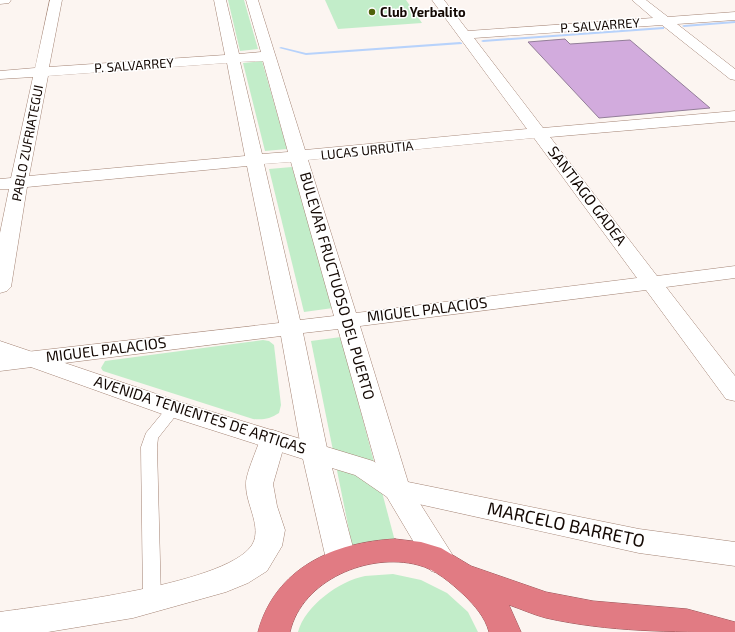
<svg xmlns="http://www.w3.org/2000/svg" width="735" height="632" font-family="'Exo 2',sans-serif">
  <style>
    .green { fill: #c2edc9 }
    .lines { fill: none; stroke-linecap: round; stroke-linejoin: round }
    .stream { fill: #b7d2fb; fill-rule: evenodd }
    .building { fill: #d2abdd; stroke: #937e99 }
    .lane-casing { stroke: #a48475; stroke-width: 1 }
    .street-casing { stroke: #a48475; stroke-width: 1 }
    .secondary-casing { stroke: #a48475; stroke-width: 1 }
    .highway-casing { stroke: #995357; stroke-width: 1 }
    .lane { fill: #fff; fill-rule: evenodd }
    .street { fill: #fff; fill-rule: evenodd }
    .secondary { fill: #fff; fill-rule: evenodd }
    .highway { fill: #e17b83; fill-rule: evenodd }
    .poi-dot { fill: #4f620b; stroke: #fff; stroke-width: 1.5 }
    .labels { text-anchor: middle; stroke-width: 3; stroke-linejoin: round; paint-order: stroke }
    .far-poi-label { font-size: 13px; font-weight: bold; fill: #140904; stroke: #fff; text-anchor: start }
    .far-street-label { font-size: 13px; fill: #140904; stroke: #fff }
    .street-label { font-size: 15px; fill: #140904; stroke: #fff }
    .near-street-label { font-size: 18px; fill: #140904; stroke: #fff }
  </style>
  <rect width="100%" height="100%" fill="#fcf5f1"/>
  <g class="green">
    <polygon points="228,0 244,0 258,49 240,51"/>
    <polygon points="325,0 406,0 422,23 338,29"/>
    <polygon points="262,61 287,149 265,151 243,63"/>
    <polygon points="292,167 333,308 304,312 269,169"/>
    <polygon points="341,337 396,545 353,550 311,341"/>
    <path d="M 263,340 L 269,341 L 274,345 L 281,405 L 279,413 C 270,419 263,420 253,419 L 103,371 L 101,368 L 105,361 Z"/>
    <path d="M 393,574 L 421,580 L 447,593 L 468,612 L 478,632 L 298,632 C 305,606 339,581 365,576 C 374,575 384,575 393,574 Z"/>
  </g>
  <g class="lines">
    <g class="stream">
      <polygon points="735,21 735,23 684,27 682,26 684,25"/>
      <polygon points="663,27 664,27 664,29 483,42 481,41 483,40"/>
      <polygon points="460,42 462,43 462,44 306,55 279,48 281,47 306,53"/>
    </g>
  </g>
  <polygon class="building" points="565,39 570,44 630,40 710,108 599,118 528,42"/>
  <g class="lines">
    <g class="lane-casing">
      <polygon id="lane" points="174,404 179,405 181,409 158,438 157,447 161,600 158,605 152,608 146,605 143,600 141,447 146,433 169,405"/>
    </g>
    <g class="street-casing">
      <g id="street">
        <polygon points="0,0 11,0 9,3 0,4"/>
        <path d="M 50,0 L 62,0 L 49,67 L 225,55 L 214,0 L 226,0 L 239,54 L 261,52 L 246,0 L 258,0 L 305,150 L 527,129 L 432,0 L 444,0 L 468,31 L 653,18 L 632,0 L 646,0 L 668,17 L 735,12 L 735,20 L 677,24 L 735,69 L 735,80 L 730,79 L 662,25 L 474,38 L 543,128 L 735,111 L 735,121 L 550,137 L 657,276 L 735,266 L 735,278 L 666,287 L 735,376 L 735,401 L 726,399 L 646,290 L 360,326 L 408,482 L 639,529 L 735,542 L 735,566 L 639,553 L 387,497 L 383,490 L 338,329 L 303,333 L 328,453 L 324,460 L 315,462 L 306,460 L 302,453 L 281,336 L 0,371 L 0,355 L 279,323 L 247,166 L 27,187 L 11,287 L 7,291 L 0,293 L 0,233 L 9,189 L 0,189 L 0,179 L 11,178 L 33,77 L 0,79 L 0,71 L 35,68 ZM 263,61 L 288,152 L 262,154 L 240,62 ZM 227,63 L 245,156 L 29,176 L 48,76 ZM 534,138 L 637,278 L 356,313 L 308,160 ZM 291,162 L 334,316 L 300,320 L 264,164 Z"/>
        <path d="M 273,430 L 282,433 L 286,439 L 273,484 L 277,506 L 285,530 L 282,546 L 267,571 L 248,583 L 226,592 L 133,618 L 48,632 L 0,632 L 0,612 C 46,605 238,584 254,541 C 260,523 246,504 246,485 C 245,475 257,450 260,439 L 264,433 Z"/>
      </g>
    </g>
    <g class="secondary-casing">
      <polygon id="secondary" points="0,341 183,403 373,461 407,483 457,562 453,571 442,574 431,571 387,497 355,475 332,468 356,559 351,567 341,571 331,567 326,559 303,459 165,415 0,356"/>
    </g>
    <g class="highway-casing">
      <path id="highway" d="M 395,539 L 421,542 L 441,548 L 471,566 L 546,592 L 593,601 L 687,609 L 735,622 L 735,632 C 672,632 608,632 546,618 C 534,615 521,609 509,605 L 521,632 L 489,632 C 485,617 475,606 464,595 C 451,583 435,569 418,565 C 369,552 302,580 290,632 L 258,632 C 275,568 334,542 395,539 Z"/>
    </g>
    <use href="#lane" class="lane"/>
    <use href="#street" class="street"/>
    <use href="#secondary" class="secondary"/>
    <use href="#highway" class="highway"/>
  </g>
  <circle class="poi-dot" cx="372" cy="12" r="4"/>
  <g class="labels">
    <g class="far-poi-label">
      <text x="380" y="17">Club Yerbalito</text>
    </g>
    <g class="far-street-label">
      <text transform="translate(600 25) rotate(-4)" y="5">P. SALVARREY</text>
      <text transform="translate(134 65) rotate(-4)" y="5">P. SALVARREY</text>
      <text transform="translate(27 143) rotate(-79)" y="5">PABLO ZUFRIATEGUI</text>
      <text transform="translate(367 150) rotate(-6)" y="5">LUCAS URRUTIA</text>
    </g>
    <g class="street-label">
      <text transform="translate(587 196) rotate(53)" y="5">SANTIAGO GADEA</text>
      <text transform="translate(337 286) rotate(74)" y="5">BULEVAR FRUCTUOSO DEL PUERTO</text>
      <text transform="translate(427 310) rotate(-7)" y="5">MIGUEL PALACIOS</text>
      <text transform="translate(106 350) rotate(-7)" y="5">MIGUEL PALACIOS</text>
      <text transform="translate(200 415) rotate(18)" y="5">AVENIDA TENIENTES DE ARTIGAS</text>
    </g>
    <g class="near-street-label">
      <text transform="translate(566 525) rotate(12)" y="6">MARCELO BARRETO</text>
    </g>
  </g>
</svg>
